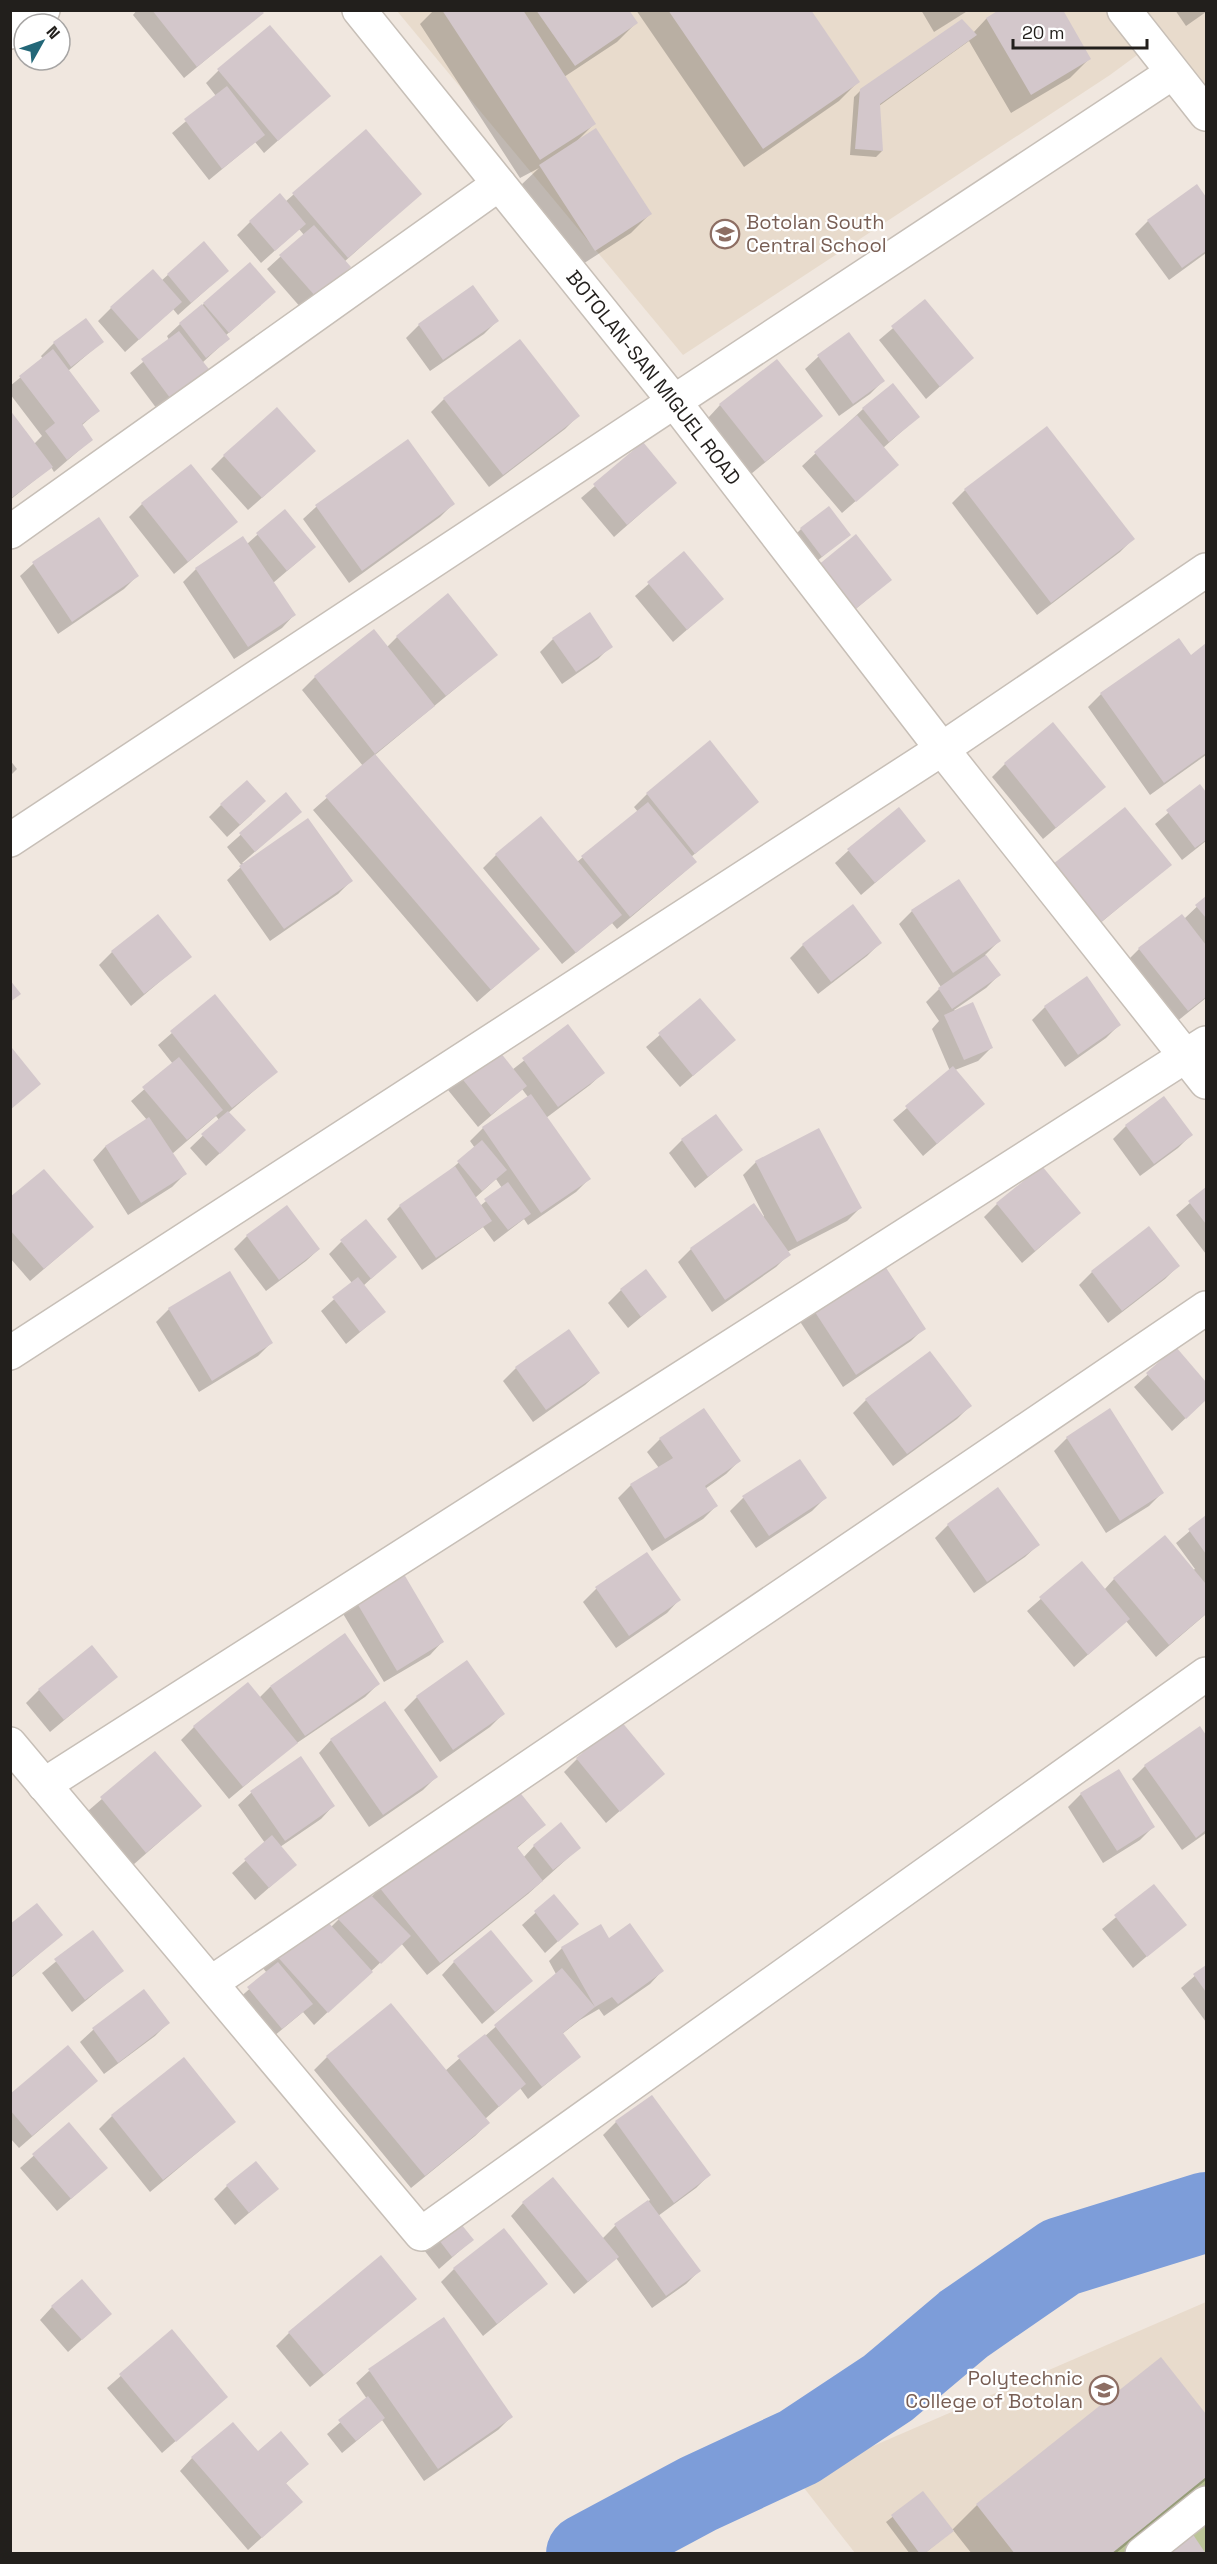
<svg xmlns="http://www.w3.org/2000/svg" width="1217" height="2564" font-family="'Space Grotesk',sans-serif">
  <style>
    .built { fill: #e8dbcc }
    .green { fill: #bcc598 }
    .shadow { fill: #0003; fill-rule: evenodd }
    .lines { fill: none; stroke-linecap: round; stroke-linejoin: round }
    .river { stroke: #7d9dd9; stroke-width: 80 }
    .building { fill: #d3c7cb }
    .minor-casing { stroke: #c7bfb7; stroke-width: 36 }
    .major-casing { stroke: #c7bfb7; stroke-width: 36 }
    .minor { stroke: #fff; stroke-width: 33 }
    .major { stroke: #fff; stroke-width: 33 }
    .labels { text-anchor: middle; stroke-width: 4.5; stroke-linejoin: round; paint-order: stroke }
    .education-label { font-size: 20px; fill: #785e54; stroke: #fff; text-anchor: start }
    .street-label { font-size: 20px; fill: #221f1c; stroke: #fff }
  </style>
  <rect width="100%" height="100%" fill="#f0e7df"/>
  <g class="built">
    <polygon points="1119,10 1148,47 1110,75 683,355 397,11"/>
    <polygon points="1124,11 1206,11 1206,114"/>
    <polygon points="1206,2302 1206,2553 855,2553 797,2479"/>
  </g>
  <polygon class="green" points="1206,2477 1206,2553 1111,2553"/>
  <g class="shadow">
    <polygon points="137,10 260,10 262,13 184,78 133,15"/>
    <polygon points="434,10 627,10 636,23 617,42 564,77 594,124 577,141 650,214 631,233 575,269 521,185 539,168 520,178 420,24"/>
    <polygon points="636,10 809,10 858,82 839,101 744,167"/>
    <polygon points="921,10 969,10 934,32"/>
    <polygon points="1002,10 1089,59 1070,78 1011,113 969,41 879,106 882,151 876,157 850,155 854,97 861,90 973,33 986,19"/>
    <polygon points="1175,10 1206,10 1206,12 1186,26"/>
    <polygon points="219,70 328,96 264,153 255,142 209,180 172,133 216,96 206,83"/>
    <polygon points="366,131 420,194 344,262 349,267 302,309 267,269 304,235 299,229 261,263 237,235 250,222 285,202"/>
    <polygon points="1196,186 1206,200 1206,253 1169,280 1135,234 1148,221"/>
    <polygon points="204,243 227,271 178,315 173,309 125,352 98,321 111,308 161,281"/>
    <polygon points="250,265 261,305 225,336 228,339 202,363 160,413 130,373 169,340 167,336 180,324"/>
    <polygon points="925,301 972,358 926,399 879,340"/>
    <polygon points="497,321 484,334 430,371 406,338 419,325"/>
    <polygon points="849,334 883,381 870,394 839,416 805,369 818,357"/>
    <polygon points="102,342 68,371 98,411 81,426 91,440 54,472 51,467 10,500 10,413 34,444 42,436 10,394 10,386 43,359 41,356 54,343"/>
    <polygon points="892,385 918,417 883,448 897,465 842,513 802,466 863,409"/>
    <polygon points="444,399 578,416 565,429 489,487 431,412"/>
    <polygon points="720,405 821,416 751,474 708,418"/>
    <polygon points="1047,428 1133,539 1120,552 1037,615 952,503 965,490"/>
    <polygon points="407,441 453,504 440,517 349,583 303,519 316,507"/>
    <polygon points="643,445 675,483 614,537 581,498"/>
    <polygon points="224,456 301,463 248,510 211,469"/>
    <polygon points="142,504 236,522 174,574 129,517"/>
    <polygon points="284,511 301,559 273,583 294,615 282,628 234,659 183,582 196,569 247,544"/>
    <polygon points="99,519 137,576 124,589 58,634 20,576 33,564"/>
    <polygon points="801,529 849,534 809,568 788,542"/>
    <polygon points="684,553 722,599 673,642 635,596"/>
    <polygon points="805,580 890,580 839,623"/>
    <polygon points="589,614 611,646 598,659 562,684 540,652 553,639"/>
    <polygon points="397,637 496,655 375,755 538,949 477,1002 313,810 363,766 302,690 315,677 387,647"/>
    <polygon points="1206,645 1206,755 1150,795 1088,707 1101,694 1190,657"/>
    <polygon points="710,743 757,801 691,857 695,862 682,874 617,929 612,923 562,964 483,868 496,855 577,862 638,812 634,807 647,794"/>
    <polygon points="10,760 17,769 10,776"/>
    <polygon points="1005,764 1104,787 1043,839 992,777"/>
    <polygon points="1200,786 1206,795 1206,841 1182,860 1155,824"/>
    <polygon points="286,794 300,812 242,863 351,881 338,894 270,941 227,880 242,866 227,847"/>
    <polygon points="221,805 252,814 227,837 209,817"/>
    <polygon points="924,841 861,895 835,863 848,851"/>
    <polygon points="1170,865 1081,939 1036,882"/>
    <polygon points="1206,898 1206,998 1175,1023 1126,962 1139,949 1184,919"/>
    <polygon points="853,906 880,943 867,956 818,994 790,958 803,945"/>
    <polygon points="912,911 999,941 985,955 999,975 986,988 954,1010 991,1048 978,1061 955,1070 983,1104 923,1156 893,1120 950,1071 932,1029 939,1021 926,1002 941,987 899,924"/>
    <polygon points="112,952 190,956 131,1006 99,965"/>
    <polygon points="215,996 276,1072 228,1113 231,1143 206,1166 190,1148 219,1120 216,1116 172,1154 185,1174 172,1187 128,1215 93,1160 105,1147 147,1120 131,1101 173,1064 158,1045"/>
    <polygon points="700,1000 734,1040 680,1087 646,1047"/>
    <polygon points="1045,1007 1119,1025 1106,1038 1065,1067 1032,1020"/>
    <path d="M 568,1026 L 603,1073 L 590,1085 L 546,1118 L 589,1179 L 576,1192 L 528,1225 L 524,1219 L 494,1242 L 483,1227 L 422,1270 L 387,1219 L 400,1206 L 448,1172 L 475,1148 L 470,1141 L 483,1128 L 528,1097 L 522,1089 L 478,1127 L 448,1090 L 461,1077 L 512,1070 ZM 496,1179 L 502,1188 L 480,1206 L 475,1198 Z"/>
    <polygon points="1164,1098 1191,1135 1178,1148 1140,1176 1113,1139 1126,1126"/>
    <polygon points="715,1116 741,1150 695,1188 669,1153 682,1140"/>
    <polygon points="818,1130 860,1208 847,1221 787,1252 789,1254 776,1267 712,1312 678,1262 691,1249 754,1205 763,1217 764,1216 743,1175 756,1162"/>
    <polygon points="1206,1189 1206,1254 1176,1215"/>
    <polygon points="10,1199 79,1239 30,1281 10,1258"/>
    <polygon points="997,1204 1079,1213 1022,1263 984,1217"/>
    <polygon points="1149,1228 1178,1266 1165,1279 1108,1323 1079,1285 1092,1272"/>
    <polygon points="247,1236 319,1249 306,1261 266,1291 234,1249"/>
    <polygon points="341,1242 395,1257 363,1286 384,1312 346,1344 321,1311 352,1283 329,1254"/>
    <polygon points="229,1273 271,1343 258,1356 199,1392 156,1322 169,1309"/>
    <polygon points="621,1290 665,1297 628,1328 608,1303"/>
    <polygon points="812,1307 924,1328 911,1341 843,1387 799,1320"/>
    <polygon points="569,1331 598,1373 585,1385 533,1422 503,1381 516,1368"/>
    <polygon points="1176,1349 1206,1384 1206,1399 1172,1431 1134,1387"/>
    <polygon points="866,1400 970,1406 957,1419 893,1466 853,1413"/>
    <polygon points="1109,1410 1162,1493 1149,1506 1106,1533 1054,1451 1067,1438"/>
    <polygon points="660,1439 739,1461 726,1474 705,1489 716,1506 703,1519 652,1551 618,1498 631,1485 659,1468 647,1452"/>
    <polygon points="743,1498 825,1498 812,1511 756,1548 730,1511"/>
    <polygon points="1206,1517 1206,1614 1156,1657 1126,1621 1074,1667 1027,1611 1082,1563 1104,1590 1114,1579 1193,1570 1195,1569 1176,1543"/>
    <polygon points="948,1525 1038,1545 1025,1557 974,1593 935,1538"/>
    <polygon points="646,1554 679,1600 667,1613 616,1648 583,1602 596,1589"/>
    <polygon points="352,1594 442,1642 430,1655 384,1682 339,1607"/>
    <polygon points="467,1662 503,1714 490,1727 440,1762 404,1710 417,1697"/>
    <polygon points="116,1677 50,1732 26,1703 39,1690"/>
    <polygon points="378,1684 365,1697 291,1747 229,1799 181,1740 194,1727 259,1698 270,1687"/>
    <polygon points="1199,1728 1206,1738 1206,1833 1182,1850 1132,1779 1145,1766"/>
    <polygon points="331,1740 436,1777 423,1790 369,1827 319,1753"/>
    <polygon points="155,1753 200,1806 133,1865 88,1811"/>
    <polygon points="301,1758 333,1806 321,1819 280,1847 295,1865 255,1900 232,1873 265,1843 238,1805 251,1793"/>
    <polygon points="577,1759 662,1774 606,1823 564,1772"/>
    <polygon points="1081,1794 1153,1827 1140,1840 1103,1863 1068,1807"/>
    <polygon points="544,1825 516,1849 523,1858 534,1846 579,1848 528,1894 427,1975 401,1943 314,2025 303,2012 268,2041 236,2001 267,1973 262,1967 275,1954 331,1927 366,1892 371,1897 380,1888"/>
    <polygon points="1153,1886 1185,1924 1133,1968 1102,1929"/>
    <polygon points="554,1896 577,1924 545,1953 522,1925"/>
    <polygon points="10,1926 61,1935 10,1979"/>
    <polygon points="92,1932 122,1971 72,2012 42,1973"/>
    <polygon points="609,1940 662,1971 650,1984 604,2016 599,2009 580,2020 562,2034 579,2057 528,2099 520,2088 485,2119 488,2123 475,2136 411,2188 314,2070 327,2057 445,2071 556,1974 549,1961 562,1948"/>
    <polygon points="454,1962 531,1981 482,2024 442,1975"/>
    <polygon points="1206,1966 1206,2022 1181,1988"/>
    <polygon points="144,1991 168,2023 155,2036 104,2074 80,2042 93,2030"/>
    <polygon points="96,2081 19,2148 10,2138 10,2096"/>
    <polygon points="652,2097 709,2175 696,2188 658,2216 699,2271 686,2284 652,2308 616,2258 574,2294 511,2216 523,2203 602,2239 615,2226 650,2200 603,2135 616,2122"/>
    <polygon points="112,2116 234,2122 150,2192 99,2129"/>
    <polygon points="69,2124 106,2168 57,2211 20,2168"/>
    <polygon points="227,2186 277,2189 235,2225 214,2199"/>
    <polygon points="433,2232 472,2240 439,2269 420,2245"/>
    <polygon points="454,2269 546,2284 483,2336 441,2282"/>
    <polygon points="415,2299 310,2387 276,2346 289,2333"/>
    <polygon points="52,2307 110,2314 68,2352 40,2320"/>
    <polygon points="171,2332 226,2397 162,2453 107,2388"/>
    <polygon points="1161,2359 1206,2416 1206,2480 1115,2554 972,2554 953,2530 924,2554 910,2554 886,2522 923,2493 952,2530 977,2505"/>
    <polygon points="369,2371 511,2417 498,2430 424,2481 382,2420 342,2453 327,2434 367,2399 356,2383"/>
    <polygon points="258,2453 307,2464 285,2484 301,2502 248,2550 180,2471 192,2458"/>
  </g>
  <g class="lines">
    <polyline class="river" points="586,2554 698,2494 799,2447 888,2388 964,2324 1061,2257 1206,2212"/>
  </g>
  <g class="building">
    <polygon points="152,10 261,10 264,13 197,67"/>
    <polygon points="442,10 523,10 596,124 540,160"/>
    <polygon points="536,10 629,10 638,23 575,66"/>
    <polygon points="668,10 811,10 860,82 763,149"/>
    <polygon points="999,10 1063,10 1091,59 1031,95 986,18"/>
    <polygon points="962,19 977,35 880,104 883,151 855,149 860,89"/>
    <polygon points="270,25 331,96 278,141 217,69"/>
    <polygon points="227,86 265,135 222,169 184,119"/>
    <polygon points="596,128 652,214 595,251 539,165"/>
    <polygon points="366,129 422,194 348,258 292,193"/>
    <polygon points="1197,184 1206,197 1206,251 1182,268 1147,220"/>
    <polygon points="280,193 306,224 275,251 249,221"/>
    <polygon points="314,225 351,267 316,297 279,255"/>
    <polygon points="204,241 229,271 191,303 167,274"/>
    <polygon points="250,262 276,292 229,333 203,303"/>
    <polygon points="153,269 182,302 139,340 110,307"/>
    <polygon points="473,285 499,321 443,360 418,324"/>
    <polygon points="925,299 974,358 940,387 891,326"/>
    <polygon points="202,304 230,339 206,358 179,323"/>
    <polygon points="86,318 104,342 71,367 53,342"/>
    <polygon points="179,331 212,373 173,402 141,359"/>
    <polygon points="849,332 885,381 853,404 817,355"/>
    <polygon points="520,339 580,416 503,475 443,398"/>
    <polygon points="53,349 100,411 82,424 93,440 67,460 45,431 55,423 19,376"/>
    <polygon points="777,359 823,416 765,462 719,404"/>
    <polygon points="893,383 920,417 889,442 862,408"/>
    <polygon points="277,407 316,451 262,498 223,455"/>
    <polygon points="10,410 53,467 10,499"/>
    <polygon points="857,415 899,465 856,502 814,452"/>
    <polygon points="1047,426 1135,539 1051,603 964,489"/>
    <polygon points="408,439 455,504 362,571 315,505"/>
    <polygon points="643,442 677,483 627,525 593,484"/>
    <polygon points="191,464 238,522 188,562 141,503"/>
    <polygon points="829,506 851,535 822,557 800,528"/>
    <polygon points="285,509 316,547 287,571 256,533"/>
    <polygon points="99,517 139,576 72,622 32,562"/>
    <polygon points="856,534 892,580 853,611 817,566"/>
    <polygon points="243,536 296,615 248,647 195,568"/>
    <polygon points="684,551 724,599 687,630 647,582"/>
    <polygon points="448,593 498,655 446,696 396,636"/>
    <polygon points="590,612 613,647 576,672 552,638"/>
    <polygon points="374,629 435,706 375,754 314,676"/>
    <polygon points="1179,638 1191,655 1206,643 1206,753 1164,783 1100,693"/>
    <polygon points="1053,722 1106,787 1056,828 1004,763"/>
    <polygon points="710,740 759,802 695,854 646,793"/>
    <polygon points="375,754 540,949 491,990 325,796"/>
    <polygon points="247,780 266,801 240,825 220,804"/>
    <polygon points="1200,784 1206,792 1206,840 1195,848 1166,810"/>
    <polygon points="286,792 302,812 255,852 239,833"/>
    <polygon points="648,802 697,862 630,917 581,856"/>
    <polygon points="899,807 926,841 875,883 847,849"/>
    <polygon points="1125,807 1172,865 1095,927 1048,868"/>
    <polygon points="541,816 622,915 576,953 495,854"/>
    <polygon points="308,818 353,881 284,929 239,866"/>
    <polygon points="959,879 1001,941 953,973 911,910"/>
    <polygon points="1206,896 1206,918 1195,905"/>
    <polygon points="853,904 882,943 831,982 802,944"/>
    <polygon points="158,914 192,957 144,994 111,951"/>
    <polygon points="1182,914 1206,945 1206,997 1188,1011 1138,948"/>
    <polygon points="986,955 1001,975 952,1009 938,988"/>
    <polygon points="1087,976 1121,1025 1078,1055 1044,1006"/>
    <polygon points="10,980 21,994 10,1002"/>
    <polygon points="215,994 278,1072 232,1108 170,1031"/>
    <polygon points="700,998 736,1040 693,1076 658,1033"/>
    <polygon points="973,1002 993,1048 964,1060 944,1015"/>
    <polygon points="568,1024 605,1073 558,1107 522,1058"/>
    <polygon points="496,1047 527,1086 491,1115 460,1076"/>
    <polygon points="12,1048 41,1084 10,1110 10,1050"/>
    <polygon points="179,1057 223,1110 187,1140 142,1087"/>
    <polygon points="953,1066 985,1104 937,1144 905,1106"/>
    <polygon points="531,1094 591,1179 541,1213 482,1127"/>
    <polygon points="1164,1096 1193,1135 1154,1164 1125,1125"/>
    <polygon points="228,1111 246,1130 220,1154 201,1134"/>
    <polygon points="716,1114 743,1150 708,1177 681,1139"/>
    <polygon points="149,1117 187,1174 141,1203 105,1146"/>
    <polygon points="819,1128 862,1208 797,1242 755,1161"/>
    <polygon points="482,1140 507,1170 482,1191 457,1161"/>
    <polygon points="455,1166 492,1221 436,1258 399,1205"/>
    <polygon points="1042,1166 1081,1213 1035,1251 996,1203"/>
    <polygon points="44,1169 94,1227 44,1269 10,1230 10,1197"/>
    <polygon points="508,1182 531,1214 508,1230 484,1199"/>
    <polygon points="1206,1187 1206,1224 1188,1201"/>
    <polygon points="754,1203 791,1255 725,1300 690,1248"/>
    <polygon points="287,1205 320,1249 279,1280 246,1235"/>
    <polygon points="366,1219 397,1257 371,1279 340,1240"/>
    <polygon points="1149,1226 1180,1266 1122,1311 1091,1271"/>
    <polygon points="881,1260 926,1329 856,1375 811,1306"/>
    <polygon points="646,1269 667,1297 641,1317 620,1289"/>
    <polygon points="230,1271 273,1343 212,1381 168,1308"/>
    <polygon points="358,1277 386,1312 360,1332 332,1297"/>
    <polygon points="569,1329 600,1373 546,1410 515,1367"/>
    <polygon points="1176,1347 1206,1382 1206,1400 1186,1419 1146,1373"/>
    <polygon points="930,1351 972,1406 907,1454 865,1399"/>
    <polygon points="704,1408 741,1461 705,1486 718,1506 665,1539 630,1484 673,1458 659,1438"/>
    <polygon points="1110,1408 1164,1493 1120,1521 1066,1437"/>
    <polygon points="800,1459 827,1498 769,1536 742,1496"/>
    <polygon points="998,1487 1040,1545 987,1582 947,1524"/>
    <polygon points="1206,1515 1206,1554 1188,1529"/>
    <polygon points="1165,1535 1206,1584 1206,1614 1169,1645 1113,1578"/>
    <polygon points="647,1552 681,1600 629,1636 595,1587"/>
    <polygon points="1082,1561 1130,1619 1088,1655 1039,1597"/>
    <polygon points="398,1564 444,1642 397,1671 351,1593"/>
    <polygon points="345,1633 380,1684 305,1736 270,1686"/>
    <polygon points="92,1645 118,1677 64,1720 38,1689"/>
    <polygon points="467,1660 505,1714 453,1750 416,1696"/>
    <polygon points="248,1682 298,1743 243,1787 193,1726"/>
    <polygon points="385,1701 438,1777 383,1815 330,1739"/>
    <polygon points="621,1721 665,1774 620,1812 576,1758"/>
    <polygon points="1200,1726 1206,1735 1206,1830 1196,1838 1144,1765"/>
    <polygon points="155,1751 202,1806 146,1853 100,1797"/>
    <polygon points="301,1756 335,1806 285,1841 250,1791"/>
    <polygon points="1119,1769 1155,1827 1117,1851 1080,1793"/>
    <polygon points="514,1785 546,1825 517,1847 543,1881 440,1963 379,1887"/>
    <polygon points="561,1822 581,1848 553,1870 533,1845"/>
    <polygon points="272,1835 297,1865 269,1888 244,1859"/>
    <polygon points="1154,1884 1187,1925 1147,1957 1114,1915"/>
    <polygon points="366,1890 411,1936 381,1964 337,1918"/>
    <polygon points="554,1894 579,1924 558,1942 534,1911"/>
    <polygon points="37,1903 63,1935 10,1978 10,1924"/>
    <polygon points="319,1912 373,1972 328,2013 274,1953"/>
    <polygon points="630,1923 664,1971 618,2004 612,1997 595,2007 563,2033 581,2057 542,2087 494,2025 562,1968 595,2007 561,1947 601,1924 609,1938"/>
    <polygon points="93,1930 124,1971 85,2000 54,1959"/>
    <polygon points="491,1930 533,1981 495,2012 453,1961"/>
    <polygon points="278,1962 313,2004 282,2029 247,1987"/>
    <polygon points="1206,1965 1206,1992 1193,1974"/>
    <polygon points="144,1989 170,2023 118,2063 92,2028"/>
    <polygon points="391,2003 490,2123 425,2176 326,2056"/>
    <polygon points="485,2034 526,2084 499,2107 457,2056"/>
    <polygon points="68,2045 98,2081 32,2136 10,2110 10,2094"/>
    <polygon points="184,2057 236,2122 163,2180 111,2115"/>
    <polygon points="652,2095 711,2175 674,2203 615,2121"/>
    <polygon points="69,2122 108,2168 71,2199 32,2154"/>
    <polygon points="256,2161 279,2189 249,2213 226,2185"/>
    <polygon points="553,2177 619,2257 588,2282 522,2202"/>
    <polygon points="648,2200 701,2271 666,2296 614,2224"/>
    <polygon points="453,2214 474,2240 452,2257 432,2231"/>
    <polygon points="504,2228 548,2284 497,2324 453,2268"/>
    <polygon points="381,2255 417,2299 324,2375 288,2332"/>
    <polygon points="82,2279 112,2314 82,2340 51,2306"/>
    <polygon points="444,2317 513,2417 438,2469 368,2369"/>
    <polygon points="172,2329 228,2397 176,2442 119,2374"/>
    <polygon points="1161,2357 1206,2414 1206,2477 1111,2554 1015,2554 976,2504"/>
    <polygon points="368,2396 385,2418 356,2441 338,2420"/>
    <polygon points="233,2422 258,2451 281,2431 309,2464 286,2483 303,2502 262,2538 191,2457"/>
    <polygon points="923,2491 954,2531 924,2554 920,2554 891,2515"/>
    <polygon points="1188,2527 1206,2554 1154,2554"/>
  </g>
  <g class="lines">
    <g class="minor-casing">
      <g id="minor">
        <polyline points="1124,10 1206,114"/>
        <polyline points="10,32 43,10"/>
        <polyline points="10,532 499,184"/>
        <polyline points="10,840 1172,73"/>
        <polyline points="10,1353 942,749 1206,1082"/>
        <polyline points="10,1744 421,2234 1206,1674"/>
        <polyline points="44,1785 1206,1043"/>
        <polyline points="211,1983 1206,1308"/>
        <polyline points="1142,2554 1206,2503"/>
      </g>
    </g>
    <g class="major-casing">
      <g id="major">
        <path id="s1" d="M 359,10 L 673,400 L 942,749 L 1206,570"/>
      </g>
    </g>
    <use href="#minor" class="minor"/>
    <use href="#major" class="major"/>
  </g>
  <defs>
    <g id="school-ring" transform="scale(1.5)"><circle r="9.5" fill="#fff" stroke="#8d6e63" stroke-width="1.5"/><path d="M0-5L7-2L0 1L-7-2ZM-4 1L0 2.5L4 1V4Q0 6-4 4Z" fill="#8d6e63"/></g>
    <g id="university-ring" transform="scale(1.5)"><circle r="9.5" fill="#fff" stroke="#8d6e63" stroke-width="1.5"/><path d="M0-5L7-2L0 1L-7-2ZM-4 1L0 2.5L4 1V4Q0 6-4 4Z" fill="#8d6e63"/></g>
  </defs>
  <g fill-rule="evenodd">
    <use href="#school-ring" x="725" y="234"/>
    <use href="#university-ring" x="1104" y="2390"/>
  </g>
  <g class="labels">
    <g class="education-label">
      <text x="746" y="229">Botolan South<tspan x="746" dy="23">Central School</tspan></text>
      <text x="1083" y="2385" text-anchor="end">Polytechnic<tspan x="1083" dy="23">College of Botolan</tspan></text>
    </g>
    <g class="street-label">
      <text dy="7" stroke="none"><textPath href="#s1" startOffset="471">BOTOLAN-SAN MIGUEL ROAD</textPath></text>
    </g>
  </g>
  <rect width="1217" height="2564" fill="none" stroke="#221f1c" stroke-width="24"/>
  <g transform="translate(42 42) rotate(50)"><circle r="28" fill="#ffffff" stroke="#a7a5a4" stroke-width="1.5"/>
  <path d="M0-4.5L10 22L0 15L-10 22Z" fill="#236778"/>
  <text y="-9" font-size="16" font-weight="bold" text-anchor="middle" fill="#221f1c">N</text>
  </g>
  <path d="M1013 39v9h134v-9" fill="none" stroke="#221f1c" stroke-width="3"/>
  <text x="1022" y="39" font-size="18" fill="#221f1c" stroke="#ffffff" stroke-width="4.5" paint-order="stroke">20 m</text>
</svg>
